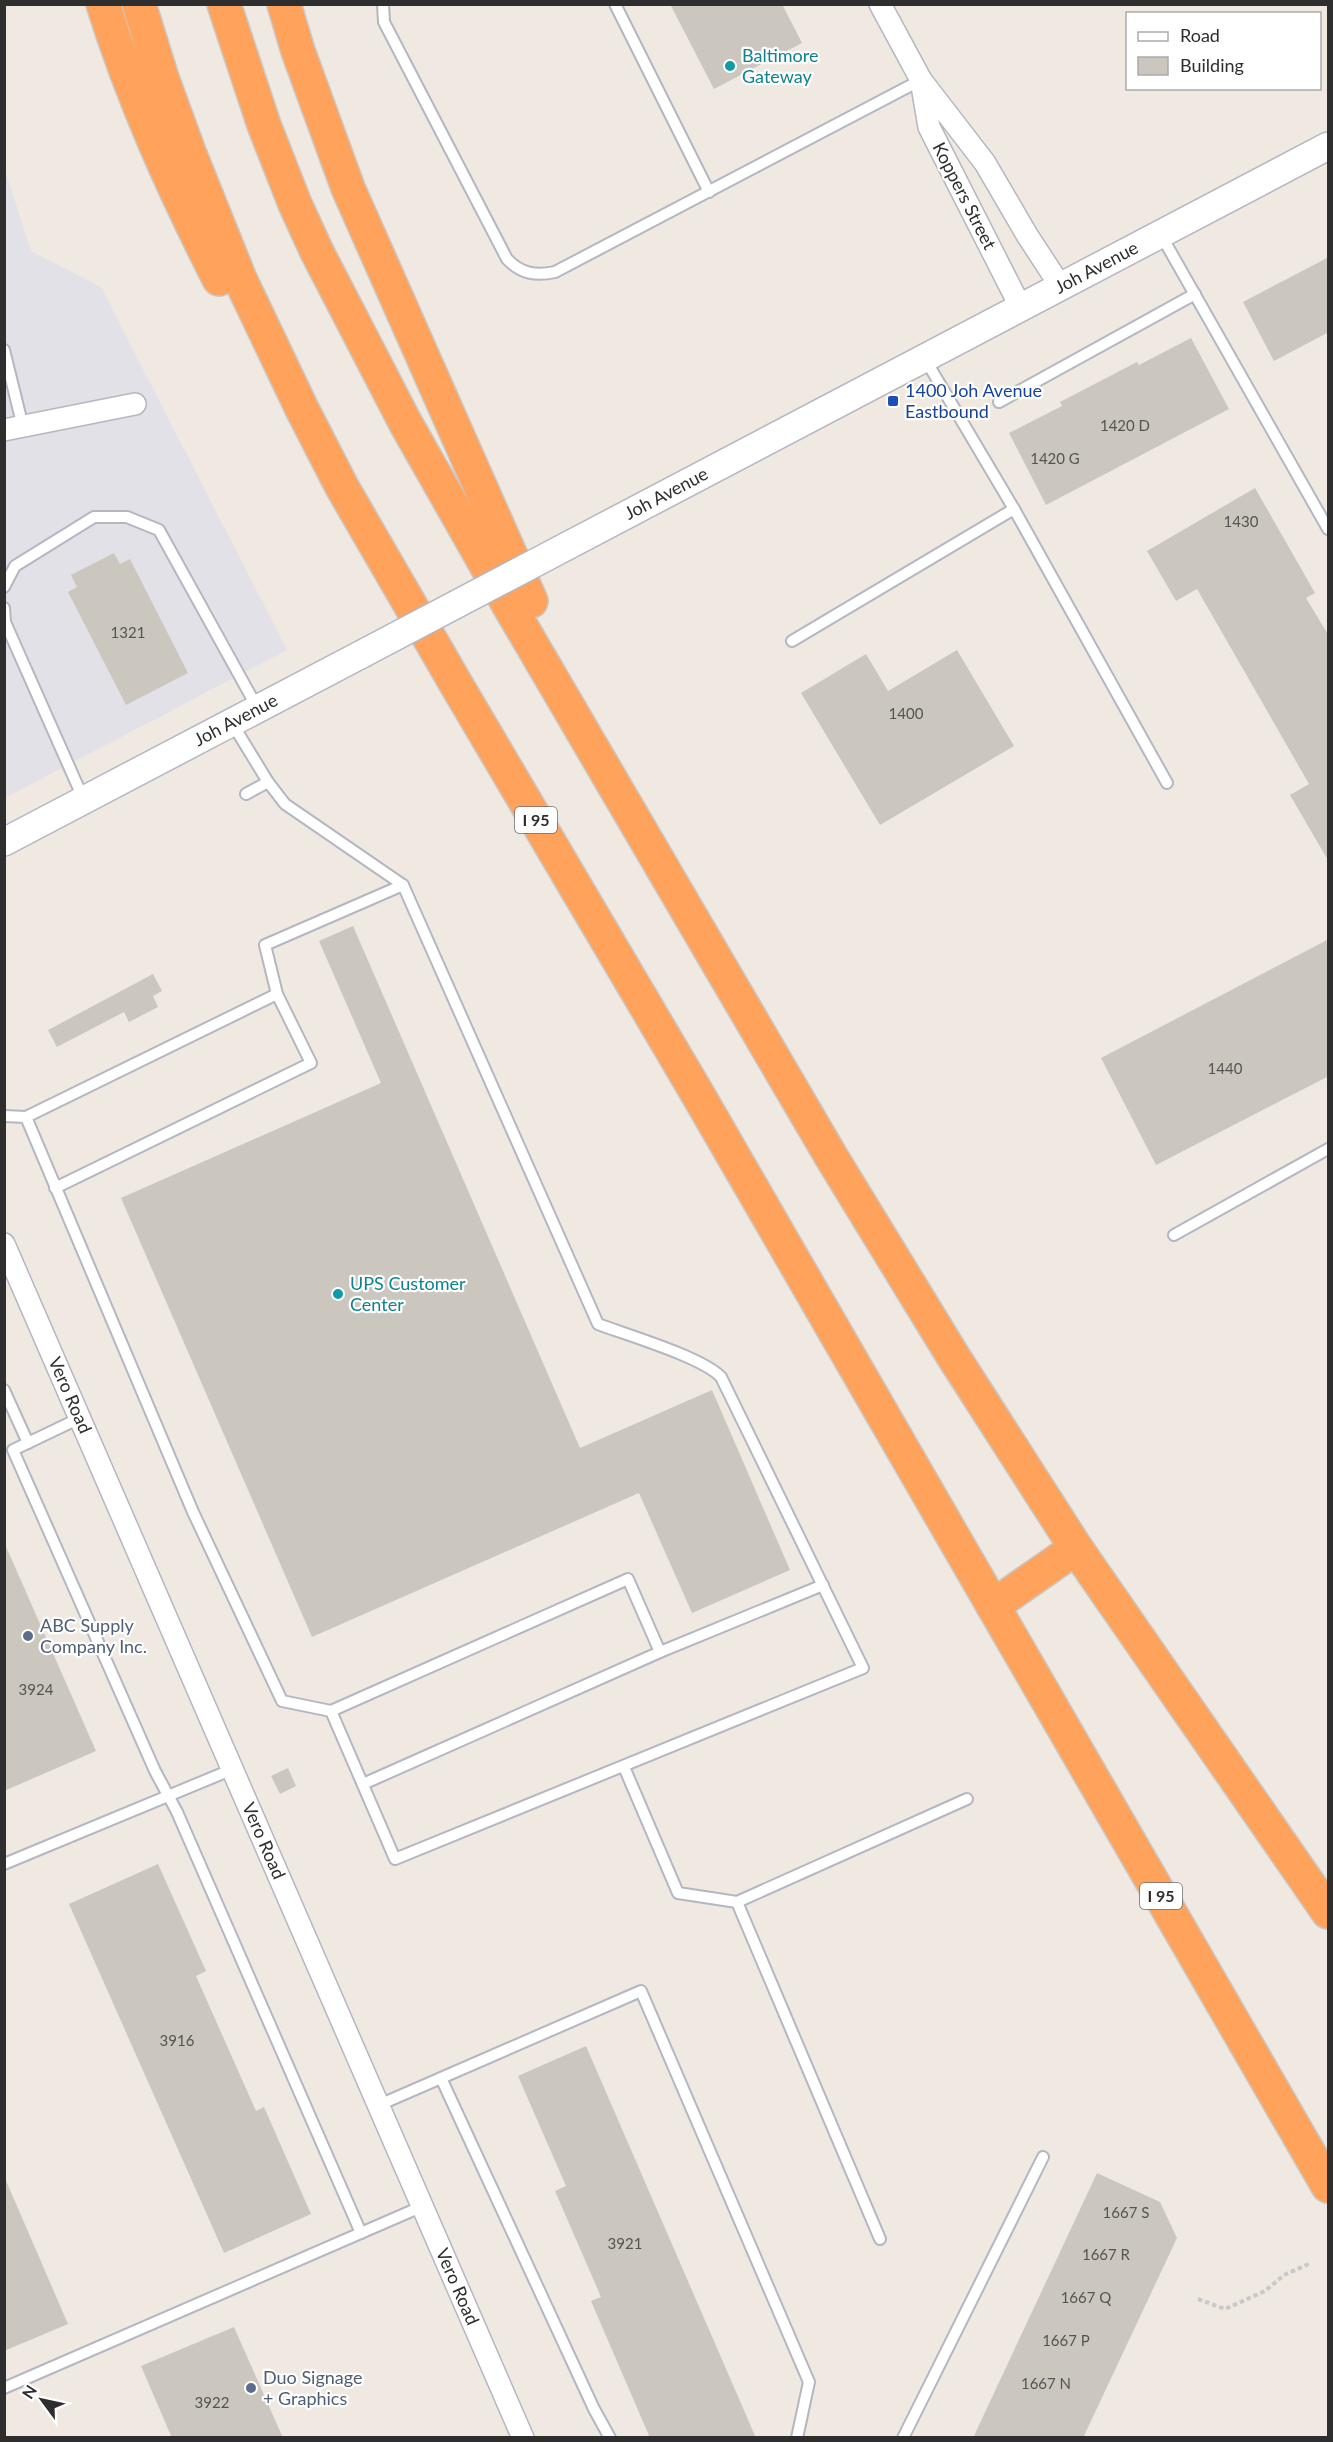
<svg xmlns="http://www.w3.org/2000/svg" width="1333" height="2442" font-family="Lato,sans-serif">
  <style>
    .industrial { fill: #e3e1e8 }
    .building { fill: #cbc7bf }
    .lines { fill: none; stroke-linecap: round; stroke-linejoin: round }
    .service-casing { stroke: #b4b7c1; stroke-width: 14 }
    .minor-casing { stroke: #b4b7c1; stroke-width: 24 }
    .tertiary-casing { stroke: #b4b7c1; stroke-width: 30 }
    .motorway-casing { stroke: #c9c9c9; stroke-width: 36 }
    .path { stroke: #c9c9c9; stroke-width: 4; stroke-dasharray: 4.5 3; stroke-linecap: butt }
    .service { stroke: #fff; stroke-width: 10 }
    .minor { stroke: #fff; stroke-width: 21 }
    .tertiary { stroke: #fff; stroke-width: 27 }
    .motorway { stroke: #ffa35c; stroke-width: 33 }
    .tertiary-bridge-casing { stroke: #b4b7c1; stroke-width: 30; stroke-linecap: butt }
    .tertiary-bridge { stroke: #fff; stroke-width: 27 }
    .culture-dot { fill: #0f9aa8; stroke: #fff; stroke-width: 2 }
    .transit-dot { fill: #1a4fb4; stroke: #fff; stroke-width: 2 }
    .service-dot { fill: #5c6f8a; stroke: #fff; stroke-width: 2 }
    .labels { text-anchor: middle; stroke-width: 4.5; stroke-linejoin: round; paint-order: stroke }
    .number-label { font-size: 15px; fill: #555452 }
    .shield { fill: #fff; stroke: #6d6d6d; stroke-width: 1.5 }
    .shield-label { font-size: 16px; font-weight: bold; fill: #2e2e2e }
    .culture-label { font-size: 18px; fill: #0d838f; stroke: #fff; text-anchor: start }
    .street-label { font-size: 18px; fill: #2e2e2e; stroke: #fff }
    .transit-label { font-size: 18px; fill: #164399; stroke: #fff; text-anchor: start }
    .service-label { font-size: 18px; fill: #4e5e75; stroke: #fff; text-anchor: start }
  </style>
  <rect width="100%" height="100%" fill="#efe9e1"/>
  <polygon class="industrial" points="4,167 31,251 101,287 287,650 5,798"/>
  <g class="building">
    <polygon points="670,4 782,4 802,43 714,89"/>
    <polygon points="1329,257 1329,332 1274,361 1243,302"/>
    <polygon points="1191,338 1229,409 1046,505 1009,433 1062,406 1060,402 1137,362 1139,365"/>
    <polygon points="1255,488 1315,593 1306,598 1329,636 1329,862 1290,795 1309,784 1197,589 1176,601 1147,551"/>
    <polygon points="114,553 120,564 130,559 188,673 126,705 68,592 77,587 71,575"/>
    <polygon points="957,650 1014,746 880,825 801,693 866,654 888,691"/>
    <polygon points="353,926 580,1448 712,1390 790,1570 692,1613 639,1493 312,1637 121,1198 381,1083 319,941"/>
    <polygon points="1329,939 1329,1076 1156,1165 1101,1058"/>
    <polygon points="153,974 162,991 153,996 158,1007 129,1022 124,1012 57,1047 48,1030"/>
    <polygon points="4,1542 96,1751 4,1791"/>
    <polygon points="288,1768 296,1786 280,1794 271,1776"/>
    <polygon points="158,1864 206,1971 196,1976 256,2111 264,2107 311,2214 224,2253 69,1904"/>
    <polygon points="586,2046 756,2438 650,2438 591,2301 601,2297 555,2191 566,2186 518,2076"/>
    <polygon points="1097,2173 1160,2202 1177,2238 1083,2438 973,2438"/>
    <polygon points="4,2176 68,2324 4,2351"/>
    <polygon points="234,2327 283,2438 172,2438 141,2366"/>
  </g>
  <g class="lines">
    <g class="service-casing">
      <g id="service">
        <path d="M 383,4 L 384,22 L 507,259 C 521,274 536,276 555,272 L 921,80"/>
        <polyline points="615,4 709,192"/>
        <polyline points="1161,235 1328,529"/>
        <polyline points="4,350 23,427"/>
        <polyline points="925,359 1014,509 1167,783"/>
        <polyline points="999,402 1195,294"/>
        <polyline points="4,587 15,566 94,517 127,517 159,530 258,709"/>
        <polyline points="4,608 5,622 83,798"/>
        <polyline points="792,641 1014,509"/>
        <polyline points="246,794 268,782"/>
        <path d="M 4,1116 L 26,1117 L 193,1512 L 282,1701 L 331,1711 L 395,1859 L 863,1668 L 721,1377 C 702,1357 627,1335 598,1324 L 403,885 L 285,804 L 268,782 L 232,723"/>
        <polyline points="26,1117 277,994 265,945 403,885"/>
        <polyline points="55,1188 311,1063 277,994"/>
        <polyline points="1174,1235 1328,1149"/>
        <polyline points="4,1390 28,1443"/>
        <polyline points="80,1418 13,1450 155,1771 177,1812 361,2233"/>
        <polyline points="331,1711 628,1579 660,1652"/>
        <polyline points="624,1767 678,1893 737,1902 880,2239"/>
        <polyline points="363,1784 660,1652 823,1585"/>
        <polyline points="4,1864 233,1769"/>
        <polyline points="737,1902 967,1799"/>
        <polyline points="441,2078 594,2409 610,2438"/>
        <polyline points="379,2105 641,1991 809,2382 797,2438"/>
        <polyline points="4,2388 423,2206"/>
        <polyline points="903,2438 1043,2157"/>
      </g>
    </g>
    <g class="minor-casing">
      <g id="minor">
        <polyline points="880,4 921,80"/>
        <polyline points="1021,308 929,127 921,80 985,163 1027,235 1061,287"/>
        <polyline points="4,430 135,404"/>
        <path id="s1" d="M 4,1244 L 523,2438"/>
      </g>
    </g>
    <g class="tertiary-casing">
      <g id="tertiary">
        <path id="s2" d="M 569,545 L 1328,146"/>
        <path id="s3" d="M 4,842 L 362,654"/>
      </g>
    </g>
    <g class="motorway-casing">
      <g id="motorway">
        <path d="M 103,4 C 133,100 174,190 219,279"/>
        <polyline points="139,4 162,78 189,152 240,279 302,409 342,487 456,684 697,1093 1328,2186"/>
        <polyline points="224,4 264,125 295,204 317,252 406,424 511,609 832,1158 953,1356 1076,1548 1328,1912"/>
        <polyline points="284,4 298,51 348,188 531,601"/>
        <polyline points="993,1606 1076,1548"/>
      </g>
    </g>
    <polyline class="path" points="1198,2299 1225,2309 1265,2291 1284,2275 1311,2263"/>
    <use href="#service" class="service"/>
    <use href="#minor" class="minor"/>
    <use href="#tertiary" class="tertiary"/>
    <use href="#motorway" class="motorway"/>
    <g class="tertiary-bridge-casing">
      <polyline id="tertiary-bridge" points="362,654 569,545"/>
    </g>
    <use href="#tertiary-bridge" class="tertiary-bridge"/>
  </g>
  <g class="culture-dot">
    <circle cx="730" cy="66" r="6"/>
    <circle cx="338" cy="1294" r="6"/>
  </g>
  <rect class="transit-dot" x="887" y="395" width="12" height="12" rx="3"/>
  <g class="service-dot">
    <circle cx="28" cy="1636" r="6"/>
    <circle cx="251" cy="2388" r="6"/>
  </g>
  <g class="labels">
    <g class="number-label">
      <text x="1125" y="431">1420 D</text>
      <text x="1055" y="464">1420 G</text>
      <text x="1241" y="527">1430</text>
      <text x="128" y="638">1321</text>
      <text x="906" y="719">1400</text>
      <text x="1225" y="1074">1440</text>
      <text x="36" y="1695">3924</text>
      <text x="177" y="2046">3916</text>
      <text x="1126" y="2218">1667 S</text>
      <text x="625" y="2249">3921</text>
      <text x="1106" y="2260">1667 R</text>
      <text x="1086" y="2303">1667 Q</text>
      <text x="1066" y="2346">1667 P</text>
      <text x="1046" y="2389">1667 N</text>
      <text x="212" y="2408">3922</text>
    </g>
    <g class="shield">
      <rect x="515" y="807" width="42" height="26" rx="4.5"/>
      <rect x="1140" y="1883" width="42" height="26" rx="4.5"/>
    </g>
    <g class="shield-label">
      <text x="536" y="826">I 95</text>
      <text x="1161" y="1902">I 95</text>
    </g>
    <g class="culture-label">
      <text x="742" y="62">Baltimore<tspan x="742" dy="21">Gateway</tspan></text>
      <text x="350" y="1290">UPS Customer<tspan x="350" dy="21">Center</tspan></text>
    </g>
    <g class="street-label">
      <text transform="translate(964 196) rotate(63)" y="6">Koppers Street</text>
      <text dy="6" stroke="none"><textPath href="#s2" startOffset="596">Joh Avenue</textPath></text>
      <text dy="6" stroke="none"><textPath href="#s2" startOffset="110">Joh Avenue</textPath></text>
      <text dy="6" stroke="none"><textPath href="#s3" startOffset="262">Joh Avenue</textPath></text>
      <text dy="6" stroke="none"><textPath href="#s1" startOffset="165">Vero Road</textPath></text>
      <text dy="6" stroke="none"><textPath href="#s1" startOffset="651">Vero Road</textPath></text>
      <text dy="6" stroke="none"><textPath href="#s1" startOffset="1137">Vero Road</textPath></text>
    </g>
    <g class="transit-label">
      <text x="905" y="397">1400 Joh Avenue<tspan x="905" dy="21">Eastbound</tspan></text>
    </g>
    <g class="service-label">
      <text x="40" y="1632">ABC Supply<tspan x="40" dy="21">Company Inc.</tspan></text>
      <text x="263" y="2384">Duo Signage<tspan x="263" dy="21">+ Graphics</tspan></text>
    </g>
  </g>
  <rect width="1333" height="2442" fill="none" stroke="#2e2e2e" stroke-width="12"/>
  <rect x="1126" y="12" width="195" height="78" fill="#ffffff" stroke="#ababab" stroke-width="1.5"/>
  <rect x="1138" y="32" width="30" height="9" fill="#ffffff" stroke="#ababab" stroke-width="1.5"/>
  <text x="1180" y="42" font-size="18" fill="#2e2e2e">Road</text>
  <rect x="1138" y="57" width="30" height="18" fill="#cbc7bf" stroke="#ababab" stroke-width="1.5"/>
  <text x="1180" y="72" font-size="18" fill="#2e2e2e">Building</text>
  <g transform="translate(42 2400) rotate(303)" stroke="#ffffff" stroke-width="4.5" paint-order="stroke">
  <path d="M0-4.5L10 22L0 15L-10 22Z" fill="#2e2e2e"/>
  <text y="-9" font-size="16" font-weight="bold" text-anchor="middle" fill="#2e2e2e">N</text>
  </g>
</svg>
